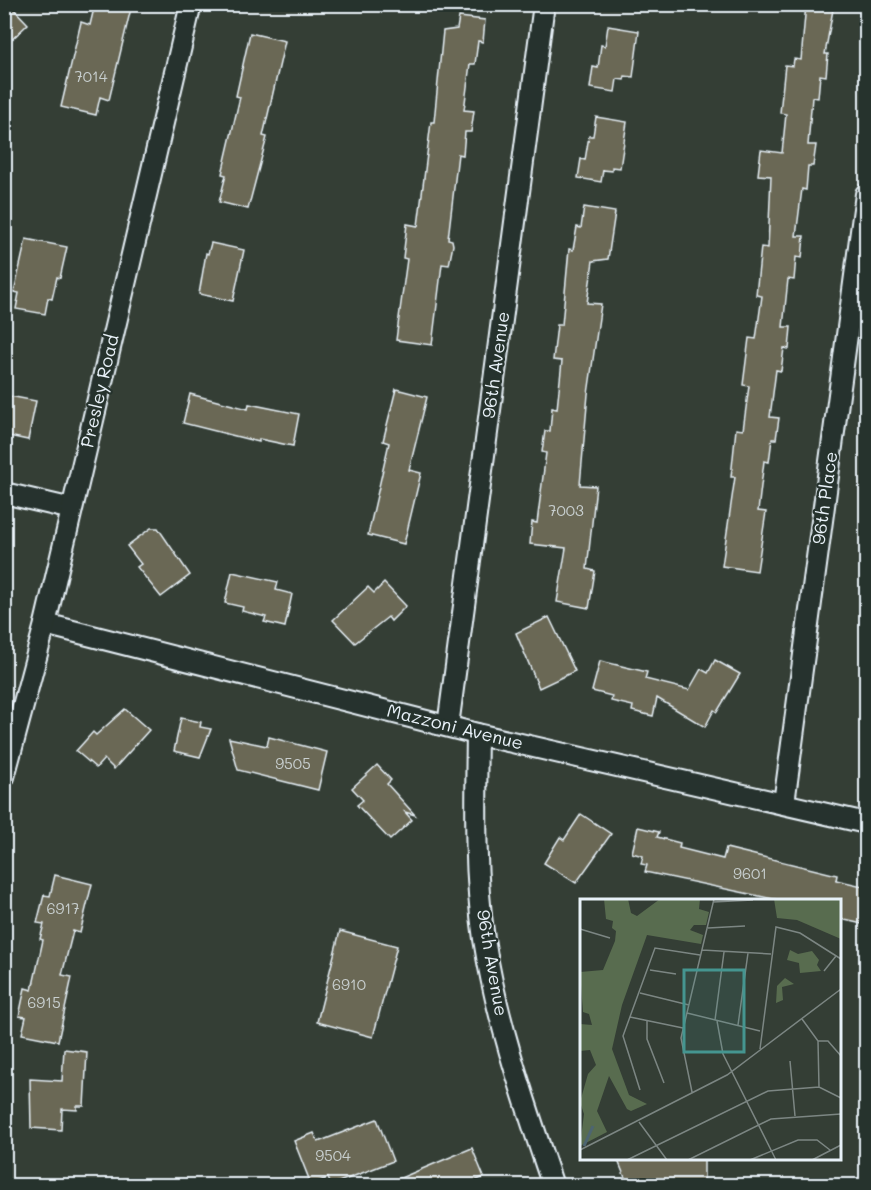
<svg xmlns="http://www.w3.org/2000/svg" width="871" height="1190" font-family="Mali,sans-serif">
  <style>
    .building { fill: #6a6854; stroke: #e8f1f8; stroke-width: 1.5 }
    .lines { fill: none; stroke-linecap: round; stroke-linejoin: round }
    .street-casing { stroke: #e8f1f8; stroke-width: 24 }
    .street { stroke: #26332d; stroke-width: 20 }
    .labels { text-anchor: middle; stroke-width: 4.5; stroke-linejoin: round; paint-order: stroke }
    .number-label { font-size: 15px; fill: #c8cfcf }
    .street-label { font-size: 18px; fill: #e8f1f8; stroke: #26332d }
    .inset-river { fill: none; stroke: #4d6571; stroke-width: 3 }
    .inset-road { fill: none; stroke: #7c8683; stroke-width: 1.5 }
    .view { fill: #459590; fill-opacity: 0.15; stroke: #459590; stroke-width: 3 }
    .inset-edge { fill: none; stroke: #e8f1f8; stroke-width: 3 }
  </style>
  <rect width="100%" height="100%" fill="#343e35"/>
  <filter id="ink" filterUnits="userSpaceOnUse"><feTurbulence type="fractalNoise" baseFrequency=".0167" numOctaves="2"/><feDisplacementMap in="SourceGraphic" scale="12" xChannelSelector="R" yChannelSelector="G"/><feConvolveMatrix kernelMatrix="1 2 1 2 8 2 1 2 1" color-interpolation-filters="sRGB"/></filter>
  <g filter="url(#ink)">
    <g class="building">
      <polygon points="4,4 9,4 28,24 4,47"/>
      <polygon points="95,4 132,4 109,100 100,97 96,115 61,107 81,22 90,25"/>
      <polygon points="806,4 834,4 825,54 828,54 826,76 820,75 818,98 812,97 808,145 816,145 813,166 808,166 806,190 802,189 796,236 804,236 802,258 796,257 794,280 788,279 783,327 791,327 789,349 784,348 781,371 776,370 770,417 779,418 776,439 772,439 769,462 764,461 758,511 766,512 757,571 722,566 735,477 731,477 736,429 743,430 749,386 743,385 749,338 756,339 762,296 756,295 761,247 768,248 771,176 758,175 761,150 782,153 786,114 780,113 785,65 793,66 794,59 801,60"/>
      <polygon points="459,17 485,20 483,42 478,41 475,64 470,64 464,110 474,111 471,132 465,132 463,155 458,154 448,239 452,240 453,245 449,265 442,264 432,345 396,340 407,259 403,258 407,224 418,226 431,122 434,122 443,31 457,29"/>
      <polygon points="608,26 639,31 633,77 625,76 624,80 617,79 615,92 590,88 593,67 598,68 601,45 605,46"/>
      <polygon points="250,33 285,41 263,136 267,137 248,209 219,202 226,175 222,174 240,97 236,96"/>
      <polygon points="596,117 627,122 620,168 612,167 612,171 603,170 601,182 578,178 581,159 585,160 589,136 593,136"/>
      <polygon points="584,207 615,212 608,259 593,261 587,303 601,304 588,394 580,485 596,486 587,569 595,571 589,608 557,602 566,548 530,544 532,522 537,523 546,453 542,452 545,431 550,431 552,408 557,409 562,361 553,360 557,325 562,325 569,249 573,250 577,227 581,228"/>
      <polygon points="26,239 67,247 60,278 57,277 52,299 48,298 45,314 16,309 19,293 14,292"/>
      <polygon points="211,243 244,250 233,301 199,294 206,253 208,254"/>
      <polygon points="396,389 427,397 409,470 421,473 404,544 368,535 389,443 383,441"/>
      <polygon points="190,394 248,409 249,404 299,414 293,446 259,439 259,442 183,423"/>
      <polygon points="4,395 36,401 28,440 4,435"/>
      <polygon points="151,528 158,528 190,575 161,597 137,567 141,564 127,546"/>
      <polygon points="232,572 278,582 276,590 292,594 285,627 264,622 266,617 242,611 243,607 225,603"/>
      <polygon points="384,583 406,606 391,621 388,617 355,643 333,620 368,587 374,593"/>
      <polygon points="549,617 575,671 539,688 516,633"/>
      <polygon points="715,660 740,674 717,712 714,710 705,727 657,698 653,716 632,711 633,706 611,701 612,696 592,691 600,661 647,672 645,679 689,690 701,669 708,673"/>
      <polygon points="125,709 149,730 114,769 104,759 96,768 76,751 93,732 96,735"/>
      <polygon points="181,718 201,722 200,727 211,729 200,757 174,751"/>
      <polygon points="269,737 327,752 318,790 238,770 229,738 267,746"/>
      <polygon points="377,765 391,780 387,784 415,815 405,812 412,820 390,840 357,805 363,800 352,788"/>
      <polygon points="581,814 611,834 576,883 544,863 560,837 564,840"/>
      <polygon points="638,827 659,832 657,837 680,843 679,848 723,859 726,848 837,875 836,880 867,887 867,925 840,919 840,900 778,900 645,872 647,865 641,864 643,856 632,853"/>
      <polygon points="55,875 92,884 80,933 73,931 62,975 72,977 58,1041 22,1034 26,1017 19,1016 25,988 32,990 43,940 40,939 44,924 37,923 44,895 50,896"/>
      <polygon points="340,931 397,946 373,1037 317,1022"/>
      <polygon points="64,1049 87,1052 84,1106 77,1106 77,1110 62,1109 61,1130 31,1128 30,1079 62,1081"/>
      <polygon points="377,1119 393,1161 331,1185 328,1178 311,1184 294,1141 314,1133 318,1142"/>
      <polygon points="472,1148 484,1177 465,1185 384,1185"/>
      <polygon points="617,1158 704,1158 704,1185 628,1185"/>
    </g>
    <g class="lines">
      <g class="street-casing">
        <g id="street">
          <polyline points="4,493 72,509"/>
          <polyline points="45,624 477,734 866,823"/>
          <polyline points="448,726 544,4"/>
          <path d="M 477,734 C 476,803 474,871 484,939 C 497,1023 526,1105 553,1186"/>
          <polyline points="4,777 45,624 191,4"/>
          <polyline points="784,803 866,194"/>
        </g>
      </g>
      <use href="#street" class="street"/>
    </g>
  </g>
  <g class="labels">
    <g class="number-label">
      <text x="91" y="82">7014</text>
      <text x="566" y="516">7003</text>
      <text x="293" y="769">9505</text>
      <text x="750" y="879">9601</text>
      <text x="63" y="914">6917</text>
      <text x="349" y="990">6910</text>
      <text x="44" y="1008">6915</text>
      <text x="333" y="1161">9504</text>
    </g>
    <g class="street-label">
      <text transform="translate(496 365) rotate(-82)" y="6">96th Avenue</text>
      <text transform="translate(100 391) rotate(-77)" y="6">Presley Road</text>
      <text transform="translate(825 498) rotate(-82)" y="6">96th Place</text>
      <text transform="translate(455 727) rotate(14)" y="6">Mazzoni Avenue</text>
      <text transform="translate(492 963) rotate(80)" y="6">96th Avenue</text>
    </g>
  </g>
  <g transform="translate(580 899)">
    <rect width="261" height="261" fill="#343e35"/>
    <path d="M 24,0 L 48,0 L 51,14 L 57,17 L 80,0 L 120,0 L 119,10 L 129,13 L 126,26 L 114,26 L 110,31 L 123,36 L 121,45 L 67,36 L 42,106 L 32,150 L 49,196 L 67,205 L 51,212 L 47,210 L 29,177 L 17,212 L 27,233 L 0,247 L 4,215 L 0,203 L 8,175 L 16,166 L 10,151 L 0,152 L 0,125 L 12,126 L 9,115 L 3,113 L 0,73 L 23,71 L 35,42 L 36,32 L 32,29 L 33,22 L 26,20 ZM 194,0 L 261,0 L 261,40 L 217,21 L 197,19 ZM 210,51 L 218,55 L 232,52 L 239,61 L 237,66 L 241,72 L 220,74 L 219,64 L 207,61 ZM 205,79 L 214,85 L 202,88 L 203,101 L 196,104 L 197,87 Z" fill="#586c4f"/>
    <path class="inset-river" d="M 4,247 L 13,227"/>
    <path class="inset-road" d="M 133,3 L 173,1M 128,29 L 165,27M 0,30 L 30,39M 122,51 L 191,55M 70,71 L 96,75M 244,72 L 256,57M 60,94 L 109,106M 107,114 L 180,132M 50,118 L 103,129M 222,120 L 238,142 L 239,188M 135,121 L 144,53M 67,122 L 67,140 L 84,184M 137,122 L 143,155 L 196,261M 158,126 L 168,54M 238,142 L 248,142 L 261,157M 180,150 L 196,28 L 220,34 L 261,60M 210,162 L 215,217M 60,191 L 43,137 L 75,49 L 120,56M 112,193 L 101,139 L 134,0M 59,223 L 87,261M 0,251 L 147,176 L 261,90M 47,261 L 188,192 L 239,188 L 261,199M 108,261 L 191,220 L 261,215M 170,261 L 218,241 L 237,241 L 250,251M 232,261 L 261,246"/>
    <path class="view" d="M 104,71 L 164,71 L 164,153 L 104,153 Z"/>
    <rect width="261" height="261" class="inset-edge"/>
  </g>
  <rect width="871" height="1190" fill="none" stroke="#26332d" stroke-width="24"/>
  <rect x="12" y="12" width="847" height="1166" fill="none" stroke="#e8f1f8" stroke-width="2" filter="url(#ink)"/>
</svg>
